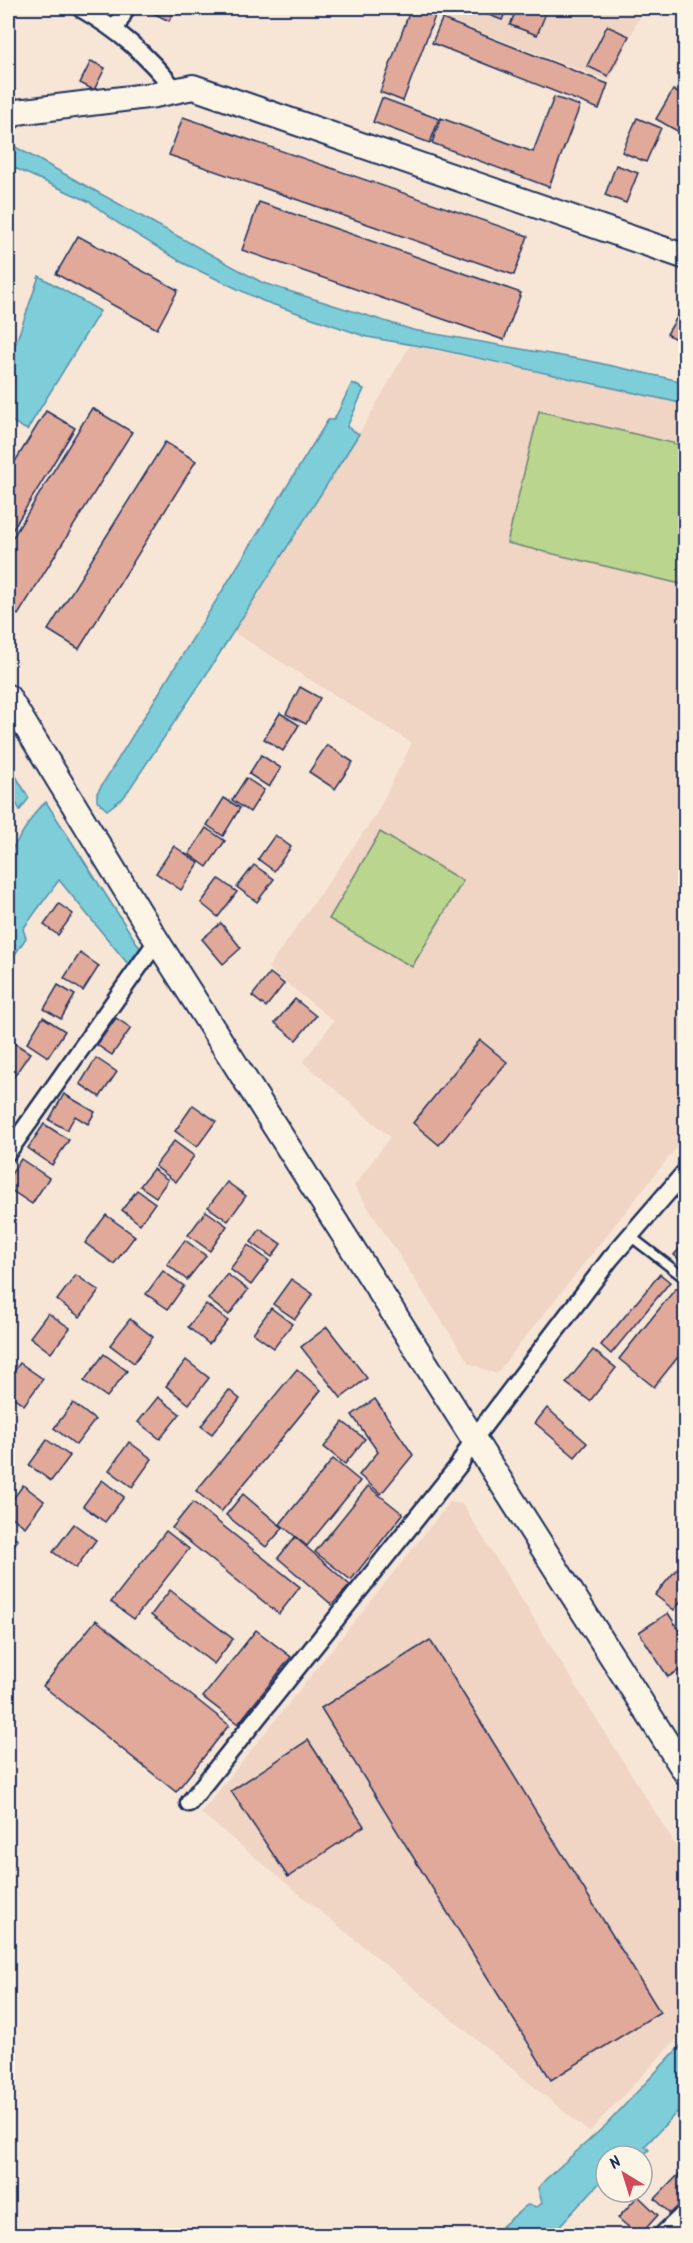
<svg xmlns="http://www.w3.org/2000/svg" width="693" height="2243" font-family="Kalam,sans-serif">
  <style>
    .built { fill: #f0d4c4 }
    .green { fill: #bad68e; stroke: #6a8276; stroke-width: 1.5 }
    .water { fill: #7eced9; stroke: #568ea8; stroke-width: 1.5 }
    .building { fill: #e1a99a; stroke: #1b2f5e; stroke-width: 1.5 }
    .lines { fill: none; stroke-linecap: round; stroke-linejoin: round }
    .lane-casing { stroke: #1b2f5e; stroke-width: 13 }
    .street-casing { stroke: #1b2f5e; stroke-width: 21 }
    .secondary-casing { stroke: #1b2f5e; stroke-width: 28 }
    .lane { stroke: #fcf5e5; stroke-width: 8 }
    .street { stroke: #fcf5e5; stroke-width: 16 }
    .secondary { stroke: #fcf5e5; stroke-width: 24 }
  </style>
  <rect width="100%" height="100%" fill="#f7e6d6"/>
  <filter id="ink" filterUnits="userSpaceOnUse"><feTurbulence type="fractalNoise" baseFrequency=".0167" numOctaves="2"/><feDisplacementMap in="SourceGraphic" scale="12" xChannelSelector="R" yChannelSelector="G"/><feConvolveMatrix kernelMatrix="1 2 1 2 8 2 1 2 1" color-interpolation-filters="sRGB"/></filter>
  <g filter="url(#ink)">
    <g class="built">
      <polygon points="417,8 644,8 609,81"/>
      <polygon points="410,345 685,404 685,1137 496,1374 469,1363 354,1186 390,1137 303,1062 334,1021 268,968 375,816 412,743 233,632 359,434"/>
      <polygon points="450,1502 462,1504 685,1860 685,2030 589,2132 201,1813"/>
    </g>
    <g class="green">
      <polygon points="539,411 685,446 685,585 507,543"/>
      <polygon points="380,832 463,881 412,967 329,919"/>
    </g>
    <g class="water">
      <polygon points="8,143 263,283 413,330 590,361 685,382 685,404 437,349 367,337 263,301 183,263 116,222 90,202 8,165"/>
      <polygon points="39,276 100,311 27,430 11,421 8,416 8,366"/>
      <polygon points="352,383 364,389 347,427 359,434 202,681 124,797 107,810 97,801 97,793 328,420 334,420"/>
      <polygon points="8,763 29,798 20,810 8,788"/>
      <polygon points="46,802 140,948 128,964 59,880 23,929 26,938 8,965 8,855 37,810"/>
      <polygon points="685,2041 685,2113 682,2116 677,2112 645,2146 649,2150 642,2156 606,2156 606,2176 551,2235 492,2235 527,2205 537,2207 542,2203 538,2188 546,2179 606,2125"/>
    </g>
    <g class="building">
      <polygon points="153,8 176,8 169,21 151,12"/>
      <polygon points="411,8 435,16 403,101 380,92"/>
      <polygon points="477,8 507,8 502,20 476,10"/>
      <polygon points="517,8 548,8 537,35 510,25"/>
      <polygon points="442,19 608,84 599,109 432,43"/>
      <polygon points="607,26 629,36 608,76 587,66"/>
      <polygon points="91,61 105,68 94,90 80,83"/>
      <polygon points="673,90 686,98 686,121 679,132 656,119"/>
      <polygon points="554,97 580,106 549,187 432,143 441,118 533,152"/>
      <polygon points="382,98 439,119 430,143 373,122"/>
      <polygon points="183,117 528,236 514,275 169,155"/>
      <polygon points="637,118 661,128 646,162 622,152"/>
      <polygon points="616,165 638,173 626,203 605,195"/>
      <polygon points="259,202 521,293 504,340 242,250"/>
      <polygon points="78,236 178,290 157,329 56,274"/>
      <polygon points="686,302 686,336 682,343 667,334"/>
      <polygon points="92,408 132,432 18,615 8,608 8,545"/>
      <polygon points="46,411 75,428 8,537 8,473"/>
      <polygon points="165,442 196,461 79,649 48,630"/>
      <polygon points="300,687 320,698 306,724 286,714"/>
      <polygon points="280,713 299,725 283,751 264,739"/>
      <polygon points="327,745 353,762 335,789 309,772"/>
      <polygon points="261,755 281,768 269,787 249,774"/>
      <polygon points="246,778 264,790 250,812 232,800"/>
      <polygon points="224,798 240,808 223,836 207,825"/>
      <polygon points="206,828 225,841 207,867 189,854"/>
      <polygon points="275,835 291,847 274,871 258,859"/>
      <polygon points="174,846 199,863 181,890 156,873"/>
      <polygon points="254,865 274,879 257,902 237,887"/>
      <polygon points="219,879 237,892 218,917 201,903"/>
      <polygon points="59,904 73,914 58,935 44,925"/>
      <polygon points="221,923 241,948 223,964 202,939"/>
      <polygon points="80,953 99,966 83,991 64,978"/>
      <polygon points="270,973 284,984 266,1007 252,996"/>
      <polygon points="58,985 75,995 61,1019 44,1009"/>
      <polygon points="295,999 316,1016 296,1040 275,1023"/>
      <polygon points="43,1017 65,1031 48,1057 27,1043"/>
      <polygon points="116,1018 131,1028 112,1055 97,1045"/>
      <polygon points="480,1040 507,1062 439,1145 413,1123"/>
      <polygon points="11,1041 30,1053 13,1078 8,1074 8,1047"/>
      <polygon points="96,1058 117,1072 100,1097 80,1084"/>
      <polygon points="64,1094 95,1112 88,1124 75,1116 67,1130 49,1120"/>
      <polygon points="193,1105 216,1121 197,1147 175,1131"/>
      <polygon points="44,1124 69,1140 52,1165 28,1148"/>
      <polygon points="174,1141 194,1156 176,1182 155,1166"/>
      <polygon points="21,1159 49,1178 32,1204 8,1188 8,1179"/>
      <polygon points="153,1169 168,1180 156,1197 140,1186"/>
      <polygon points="227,1182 246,1196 228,1221 208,1207"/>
      <polygon points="137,1190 155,1203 140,1224 122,1210"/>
      <polygon points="206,1211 227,1226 210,1251 188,1235"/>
      <polygon points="106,1215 135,1236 114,1264 85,1243"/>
      <polygon points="260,1229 281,1244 272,1257 251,1242"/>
      <polygon points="185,1240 206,1256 187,1280 167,1264"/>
      <polygon points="686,1241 686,1265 674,1255"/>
      <polygon points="248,1245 269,1261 251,1285 230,1269"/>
      <polygon points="163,1271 184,1286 168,1309 146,1294"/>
      <polygon points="227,1274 248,1290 229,1315 208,1299"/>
      <polygon points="660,1274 670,1282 611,1354 601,1345"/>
      <polygon points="76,1275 99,1291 80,1317 57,1300"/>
      <polygon points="291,1279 313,1294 295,1319 273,1304"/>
      <polygon points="676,1288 686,1295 686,1347 654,1387 619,1359"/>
      <polygon points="206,1304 228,1321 209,1344 188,1327"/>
      <polygon points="271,1308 292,1324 274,1348 253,1333"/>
      <polygon points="48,1313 70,1328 51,1353 30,1337"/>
      <polygon points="130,1319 153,1337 134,1363 110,1345"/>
      <polygon points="327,1327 367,1378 341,1398 301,1347"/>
      <polygon points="593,1350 616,1368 590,1401 566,1383"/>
      <polygon points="104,1354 127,1371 107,1397 84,1381"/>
      <polygon points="186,1360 209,1378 189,1404 166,1386"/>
      <polygon points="20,1363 43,1379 24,1405 8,1393 8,1379"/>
      <polygon points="297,1369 321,1390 221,1512 196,1491"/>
      <polygon points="229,1390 240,1399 212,1434 201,1426"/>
      <polygon points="158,1397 180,1414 160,1439 138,1422"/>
      <polygon points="375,1399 413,1455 381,1494 359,1475 378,1452 352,1415"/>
      <polygon points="73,1403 95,1420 76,1445 54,1428"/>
      <polygon points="547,1408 587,1443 575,1457 535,1423"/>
      <polygon points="343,1422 365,1439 345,1464 324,1447"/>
      <polygon points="47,1440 70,1456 51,1481 29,1465"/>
      <polygon points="129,1442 152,1459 132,1487 109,1470"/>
      <polygon points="333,1459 360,1481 307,1546 280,1524"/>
      <polygon points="102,1480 124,1497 105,1522 83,1506"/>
      <polygon points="23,1485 44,1501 25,1527 8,1514 8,1506"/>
      <polygon points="368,1486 403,1514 351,1580 315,1552"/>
      <polygon points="243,1494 283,1528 266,1547 226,1515"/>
      <polygon points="193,1502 300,1587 279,1614 172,1528"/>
      <polygon points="74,1524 96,1540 76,1568 53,1552"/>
      <polygon points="166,1531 189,1549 134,1619 111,1602"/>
      <polygon points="8,1532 18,1540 8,1553"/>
      <polygon points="295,1537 350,1585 332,1605 278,1558"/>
      <polygon points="686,1558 686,1596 674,1610 655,1595"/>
      <polygon points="170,1590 233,1639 214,1664 151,1615"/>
      <polygon points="668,1613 686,1641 686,1666 668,1677 639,1632"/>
      <polygon points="96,1620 229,1725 176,1792 43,1686"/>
      <polygon points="256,1630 291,1657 238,1724 203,1697"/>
      <polygon points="430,1640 660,2012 551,2080 321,1708"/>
      <polygon points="308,1740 364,1826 288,1877 231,1791"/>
      <polygon points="686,2157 686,2173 678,2166"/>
      <polygon points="679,2174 686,2180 686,2203 673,2216 655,2199"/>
      <polygon points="638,2196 658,2215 639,2236 618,2218"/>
    </g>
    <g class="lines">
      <g class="lane-casing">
        <polyline id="lane" points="630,1236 686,1279"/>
      </g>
      <g class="street-casing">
        <g id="street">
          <path d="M 80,8 C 120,31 146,54 176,91"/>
          <polyline points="116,28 126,8"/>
          <polyline points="8,1152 157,941"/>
          <polyline points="189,1803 459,1465 473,1440 610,1259 686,1171"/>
          <polyline points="661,2236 686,2212"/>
        </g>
      </g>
      <g class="secondary-casing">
        <g id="secondary">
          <polyline points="8,118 17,112 155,95 193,87 686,257"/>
          <polyline points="8,697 157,941 686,1773"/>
        </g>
      </g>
      <use href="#lane" class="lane"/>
      <use href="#street" class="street"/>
      <use href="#secondary" class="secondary"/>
    </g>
  </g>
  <rect width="693" height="2243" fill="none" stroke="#fcf5e5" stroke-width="30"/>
  <rect x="15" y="15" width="663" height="2213" fill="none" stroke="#1b2f5e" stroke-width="2" filter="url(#ink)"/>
  <g transform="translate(624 2174) rotate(322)"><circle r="28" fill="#fcf5e5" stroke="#a2a6af" stroke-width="1.5"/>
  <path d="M0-4.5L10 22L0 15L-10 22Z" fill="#d1495b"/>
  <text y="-9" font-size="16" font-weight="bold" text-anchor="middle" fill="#1b2f5e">N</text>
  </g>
</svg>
